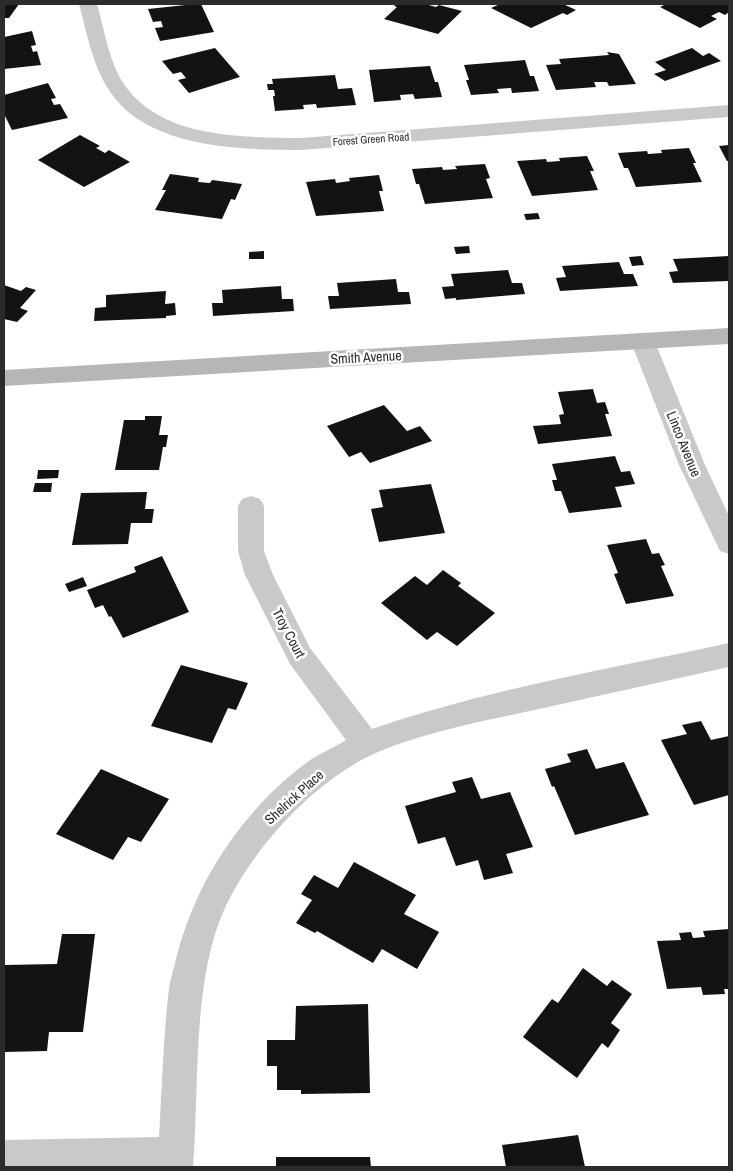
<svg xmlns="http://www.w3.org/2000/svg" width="733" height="1171" font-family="'Archivo Narrow',sans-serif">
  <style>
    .building { fill: #131313 }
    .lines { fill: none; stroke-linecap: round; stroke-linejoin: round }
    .minor { fill: #c9c9c9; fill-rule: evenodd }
    .secondary { fill: #b6b6b6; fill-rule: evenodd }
    .labels { text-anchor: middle; stroke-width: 5; stroke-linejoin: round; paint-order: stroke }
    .far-street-label { font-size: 11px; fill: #2c2c2c; stroke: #fff }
    .street-label { font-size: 14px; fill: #2c2c2c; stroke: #fff }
  </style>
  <rect width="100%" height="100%" fill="#fff"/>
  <g class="building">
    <polygon points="4,4 19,4 9,18 5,18 4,21"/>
    <polygon points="195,4 201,4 214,32 160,41 155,28 163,27 161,21 153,22 148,9"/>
    <polygon points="397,4 425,4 436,7 439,5 462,11 438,34 384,19 397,7 394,6"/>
    <polygon points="500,4 563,4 576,10 567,15 563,13 531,28 491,8"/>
    <polygon points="666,4 729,4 729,12 725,15 719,12 711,16 717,19 700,28 660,7"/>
    <polygon points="32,31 36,45 31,46 33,52 37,51 41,65 4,69 4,37"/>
    <polygon points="215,48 240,77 189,93 178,80 186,78 181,72 173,74 162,61"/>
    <polygon points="692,48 703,56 709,53 721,61 665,81 654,74 666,70 655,62"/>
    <polygon points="607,52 619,54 636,84 609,86 607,82 594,82 596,87 556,90 546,65 561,64 559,59 609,55"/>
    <polygon points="525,60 530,76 534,76 539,91 512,93 511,88 497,89 499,93 471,95 466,80 469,80 464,65"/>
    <polygon points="430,66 435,82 438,82 442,97 415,99 413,94 400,95 401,100 374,102 369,70"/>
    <polygon points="335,75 338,89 352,88 356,105 317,108 316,104 303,105 304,109 275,111 273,96 275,96 274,90 268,90 267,84 273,84 272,79"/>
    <polygon points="48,83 56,98 51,99 54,105 60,104 68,118 12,130 4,114 4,95"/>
    <polygon points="80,135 100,146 96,148 105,153 109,150 130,162 84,187 38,160"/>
    <polygon points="729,145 729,161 727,161 719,146"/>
    <polygon points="689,148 696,163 693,163 702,182 636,187 628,168 624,168 618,153 647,151 648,154 662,153 661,150"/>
    <polygon points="587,156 594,171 590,171 598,190 532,196 517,161 546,159 547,162 560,161 559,158"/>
    <polygon points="485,164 490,178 486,179 493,198 425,204 419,184 416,184 412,169 442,167 443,170 457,169 455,166"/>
    <polygon points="170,174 199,178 198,182 210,183 212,180 242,184 235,200 231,199 222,219 155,210 166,190 162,190"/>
    <polygon points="379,175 383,191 379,191 384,211 316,216 306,182 335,179 336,183 350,181 349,178"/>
    <polygon points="538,213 540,219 526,220 524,214"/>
    <polygon points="469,246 470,253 456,254 454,247"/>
    <polygon points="264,251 264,259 249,259 249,252"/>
    <polygon points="641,256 644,265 632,266 629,257"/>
    <polygon points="729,256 729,281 673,283 669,272 678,271 673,259"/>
    <polygon points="619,262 624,274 633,274 638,286 560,291 556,278 566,277 562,266"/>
    <polygon points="508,270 512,283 522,283 525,294 456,300 456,298 445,299 442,287 454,286 451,274"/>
    <polygon points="396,279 398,292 409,292 411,304 330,309 328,296 339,296 337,283"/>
    <polygon points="4,285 21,291 26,287 36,290 20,308 28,311 17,322 4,319"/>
    <polygon points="281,286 282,299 293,299 294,311 213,316 212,303 223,303 222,290"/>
    <polygon points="166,291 165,304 175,303 176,315 166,316 166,318 94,321 95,308 106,307 106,295"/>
    <polygon points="593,389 597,403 605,402 609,414 605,414 612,436 538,444 533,426 561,424 559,415 564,414 558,392"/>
    <polygon points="384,405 407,431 420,426 432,441 370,463 361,452 349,457 327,426"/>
    <polygon points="145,416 162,416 159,435 168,435 166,447 163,447 159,470 115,470 124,420 145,420"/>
    <polygon points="615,456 621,472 630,471 635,484 615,487 622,507 569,513 561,491 555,491 552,480 557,480 552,464"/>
    <polygon points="38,470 59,470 58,478 37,479"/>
    <polygon points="35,483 52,483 51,492 33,492"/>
    <polygon points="431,484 445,533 379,542 371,509 383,507 379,490"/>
    <polygon points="147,492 145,509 154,509 152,523 131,523 128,544 72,545 81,493"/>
    <polygon points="646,539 652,554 659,553 665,565 661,566 674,596 626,604 614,574 618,573 607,545"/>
    <polygon points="162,556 189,612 123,638 111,616 109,617 103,605 95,608 87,590 136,572 134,567"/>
    <polygon points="443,570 461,583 458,586 495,613 457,646 437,632 427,640 381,603 415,576 427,585"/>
    <polygon points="83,577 87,586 69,592 65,584"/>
    <polygon points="181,665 248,683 236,710 228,708 212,743 151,726"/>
    <polygon points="701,721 711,740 729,736 729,795 694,805 661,740 687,734 682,725"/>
    <polygon points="587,749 596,769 624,762 649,815 575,835 554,786 552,787 545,769 571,762 567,754"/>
    <polygon points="101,769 169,799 141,842 128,837 113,860 56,834"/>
    <polygon points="472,777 481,799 510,792 533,847 506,854 513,873 484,880 478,860 456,866 445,837 418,844 405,806 456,792 452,782"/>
    <polygon points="354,862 416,895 404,914 439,932 417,969 382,949 373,963 317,931 315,933 296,923 312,900 301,894 314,875 338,888"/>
    <polygon points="729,929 729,989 724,989 725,994 703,995 701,987 667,989 657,941 681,940 679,933 691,932 693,938 705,937 703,931"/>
    <polygon points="62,934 95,934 83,1032 49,1032 47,1051 4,1052 4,965 57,964"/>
    <polygon points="583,968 607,986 612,980 632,994 611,1023 620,1030 608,1048 602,1043 577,1078 523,1037 552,999 558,1003"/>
    <polygon points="368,1004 370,1093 301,1094 301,1090 277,1090 277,1066 267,1066 267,1040 295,1040 296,1006"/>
    <polygon points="578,1135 585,1167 506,1167 502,1145"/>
    <polygon points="276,1157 370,1157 371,1167 276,1167"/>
  </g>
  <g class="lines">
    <g class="minor">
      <path d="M 79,4 L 97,4 C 105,31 109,64 126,87 C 164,139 243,137 301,138 L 729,105 L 729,117 L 301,150 C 240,150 145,148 109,90 C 92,64 87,33 79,4 Z"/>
      <polygon points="643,334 651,336 655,342 705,465 729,516 729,554 720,551 679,465 631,342 635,336"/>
      <path d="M 251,496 L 260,499 L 264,506 L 264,551 L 273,575 L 310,648 L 372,729 C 488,689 610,669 729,643 L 729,667 C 663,682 596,696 530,711 C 479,722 426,732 378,752 C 312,780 238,862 216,931 C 193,1003 199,1092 193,1167 L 4,1167 L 4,1140 L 159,1137 C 162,1088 163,1038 169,989 C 170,979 174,969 176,959 C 195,882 242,811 306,763 C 318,754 333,748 346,740 L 290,664 L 245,575 L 238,551 L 238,506 L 242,499 Z"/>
    </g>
    <polygon class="secondary" points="729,328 729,344 4,386 4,370"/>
  </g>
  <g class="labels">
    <g class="far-street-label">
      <text transform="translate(371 139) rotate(-4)" y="4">Forest Green Road</text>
    </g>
    <g class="street-label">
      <text transform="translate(366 357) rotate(-3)" y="5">Smith Avenue</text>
      <text transform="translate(684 444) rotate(68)" y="5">Linco Avenue</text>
      <text transform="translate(289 633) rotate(62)" y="5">Troy Court</text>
      <text transform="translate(294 797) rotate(-42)" y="5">Shelrick Place</text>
    </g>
  </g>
  <rect width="733" height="1171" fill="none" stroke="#2c2c2c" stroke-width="10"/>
</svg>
